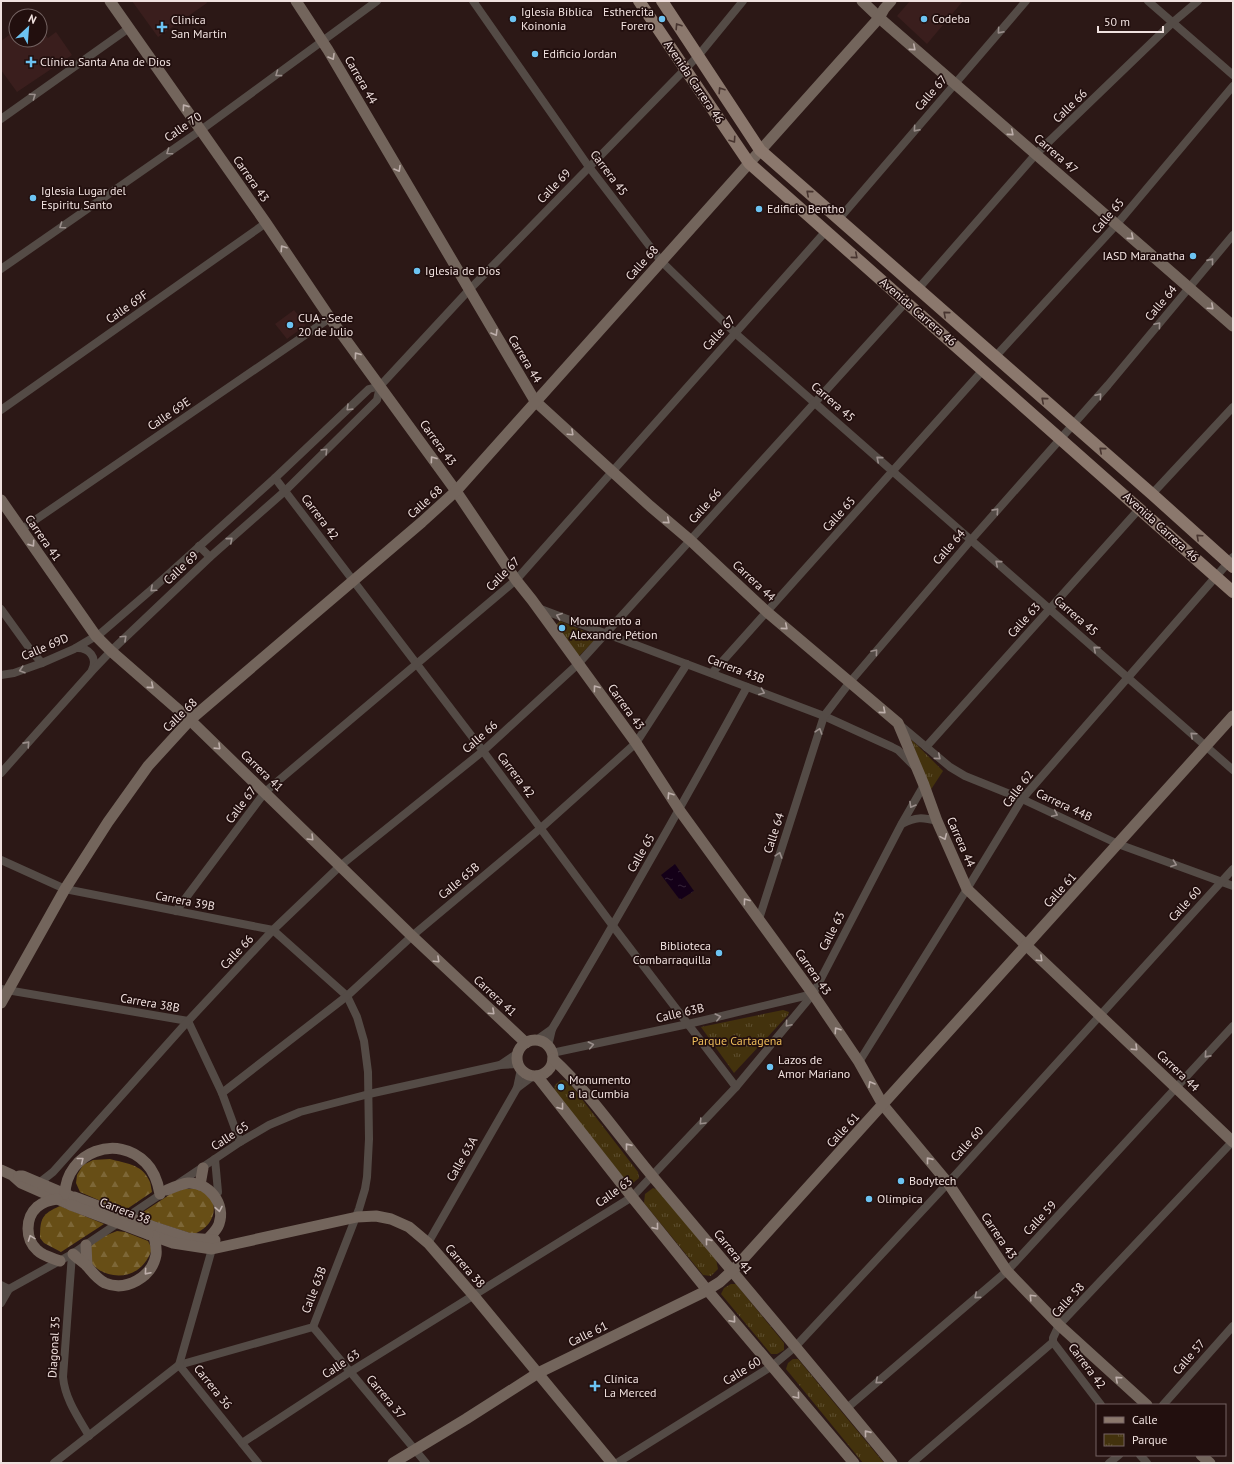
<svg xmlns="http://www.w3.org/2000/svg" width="1234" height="1464" font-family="'PT Sans',sans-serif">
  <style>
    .built { fill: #3a1e1d }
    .forest { fill: url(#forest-firs) }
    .park { fill: url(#park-tufts) }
    .water { fill: url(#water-ripples) }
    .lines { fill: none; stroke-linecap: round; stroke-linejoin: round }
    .street { stroke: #544b46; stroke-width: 8 }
    .secondary { stroke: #73655c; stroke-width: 11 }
    .primary { stroke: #8b786d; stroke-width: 12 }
    .secondary-bridge { stroke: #73655c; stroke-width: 11 }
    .oneway { stroke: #47342f }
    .oneway2 { stroke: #9a8e8b }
    .oneway3 { stroke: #beafab }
    .poi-dot { fill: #6cc3f2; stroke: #220f0e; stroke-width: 1.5 }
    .labels { text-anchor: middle; stroke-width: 3.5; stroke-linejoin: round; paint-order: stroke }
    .poi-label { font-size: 12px; fill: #f0e1df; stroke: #220f0e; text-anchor: start }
    .street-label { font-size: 12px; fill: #f0e1df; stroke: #220f0e }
    .park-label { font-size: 12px; fill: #eebe5b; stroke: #220f0e }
  </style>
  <defs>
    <pattern id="forest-firs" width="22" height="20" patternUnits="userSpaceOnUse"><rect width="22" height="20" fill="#674e16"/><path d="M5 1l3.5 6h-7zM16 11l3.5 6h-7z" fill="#7d6737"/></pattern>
    <pattern id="park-tufts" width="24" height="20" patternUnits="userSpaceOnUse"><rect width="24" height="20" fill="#43320d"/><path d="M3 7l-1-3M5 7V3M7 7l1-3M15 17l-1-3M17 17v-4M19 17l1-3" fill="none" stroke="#5e4f30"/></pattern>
    <pattern id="water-ripples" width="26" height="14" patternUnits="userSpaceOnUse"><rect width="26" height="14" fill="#140018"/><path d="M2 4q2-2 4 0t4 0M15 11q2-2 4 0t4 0" fill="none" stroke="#362539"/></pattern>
  </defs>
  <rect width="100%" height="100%" fill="#2c1816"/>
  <g class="built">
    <polygon points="132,1 206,1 207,3 158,37"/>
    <polygon points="910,1 963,1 927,44 897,16"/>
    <polygon points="40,28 48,38 56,32 72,55 17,92 1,70 1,41 16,30 16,40 40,40"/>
    <polygon points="294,310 306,325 287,339 275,324"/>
  </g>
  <g class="forest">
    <path d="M 110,1159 C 124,1163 142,1164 149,1180 C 151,1183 151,1188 152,1192 L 124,1211 L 80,1192 L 76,1183 L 77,1175 L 83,1165 L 93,1160 Z"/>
    <path d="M 184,1189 C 189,1189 195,1188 200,1190 C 223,1200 215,1228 193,1234 L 137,1216 L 172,1193 Z"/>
    <path d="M 60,1206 L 104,1224 L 61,1252 L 44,1243 L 40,1238 C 40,1218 42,1214 60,1206 Z"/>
    <path d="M 117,1231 L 125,1232 L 148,1241 L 152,1249 C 135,1299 71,1267 93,1244 C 99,1238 109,1234 117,1231 Z"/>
  </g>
  <g class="park">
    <polygon points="560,621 598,637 579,656 556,625"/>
    <polygon points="911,739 943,771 930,791"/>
    <polygon points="783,1010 789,1012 788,1015 734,1073 701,1027"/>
    <polygon points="561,1080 564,1080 571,1085 638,1172 639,1178 633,1183 626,1181 554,1090 555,1085"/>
    <polygon points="653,1188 659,1190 716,1259 718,1269 711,1276 703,1275 644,1203 645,1194"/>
    <polygon points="731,1284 736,1284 784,1343 784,1350 777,1354 771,1354 721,1294 724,1288"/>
    <polygon points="793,1359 798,1359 884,1463 863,1463 786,1369 788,1363"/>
  </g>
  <polygon class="water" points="675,864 694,891 680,900 661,875"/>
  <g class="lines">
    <g class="street">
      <polyline points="473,1 589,167 661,261 735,333 1233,770"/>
      <polyline points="1148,1 1233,75"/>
      <polyline points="1,119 129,28"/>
      <polyline points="839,219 1026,1"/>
      <polyline points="1,269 201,130 377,1"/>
      <polyline points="918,289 1036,154 1172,23 1198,1"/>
      <polyline points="995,357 1117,224 1233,86"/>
      <polyline points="1,410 266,223"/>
      <polyline points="275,478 483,751 613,926 736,1087"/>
      <polyline points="1152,494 1233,407"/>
      <polyline points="22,529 330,318"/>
      <polyline points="199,546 210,557"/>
      <polyline points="538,608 824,716 892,747 898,750 915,767"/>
      <polyline points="1,609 32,652 42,663"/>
      <path d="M 76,648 C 89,647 98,658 92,670"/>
      <polyline points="712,673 983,370"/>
      <polyline points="1,675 14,673 42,663 74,649 101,633 151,590 275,478 369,389 380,386"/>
      <polyline points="900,725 950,767 965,776 1022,799 1118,844 1233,886"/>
      <polyline points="926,747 1140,508"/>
      <polyline points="1,773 92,671 111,651 210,557 285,491 377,400 380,386 469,290 698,56 743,1"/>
      <path d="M 902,824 C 916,817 922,817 937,821"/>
      <polyline points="1,860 65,889 273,930 347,996 357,1017 364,1041 368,1072 369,1139 367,1177 365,1189 359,1209 313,1327 179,1365 54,1463"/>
      <polyline points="176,911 265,792 516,580 826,231"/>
      <polyline points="759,919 824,716 850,682 971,540 1108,385 1233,235"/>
      <polyline points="1,989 188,1021 222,1093 240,1142"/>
      <polyline points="535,1041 552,1029"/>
      <path d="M 548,1046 L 552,1029 C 619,916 684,802 747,687"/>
      <polyline points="552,1053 688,1024 813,994"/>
      <polyline points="859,1062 967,889 1022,799 1233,557"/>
      <polyline points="500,1065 518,1053"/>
      <polyline points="517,1088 533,1076"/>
      <polyline points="222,1093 347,996 412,936 541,828 636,743 687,664"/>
      <polyline points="215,1159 218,1192"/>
      <polyline points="39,1183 53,1172 188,1021 273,930 340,866 483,751 578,664 906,302"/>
      <polyline points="179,1183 240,1142 269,1125 300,1112 369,1094 500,1065 519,1064"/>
      <polyline points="428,1243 517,1088 521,1069"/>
      <polyline points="212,1249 179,1365 258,1463"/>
      <path d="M 72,1254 L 63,1377 C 65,1399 78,1417 89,1436"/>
      <polyline points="1,1285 9,1289 1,1303"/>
      <polyline points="1,1291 9,1289 72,1254 164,1192"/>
      <polyline points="313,1327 426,1463"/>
      <polyline points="1053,1342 1101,1405"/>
      <polyline points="1163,1405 1233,1326"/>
      <polyline points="847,1408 1007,1271 1233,1026"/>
      <polyline points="242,1443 350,1372 632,1197 736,1087 813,994 901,825 924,785"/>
      <polyline points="1140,1455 1147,1463"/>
      <polyline points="617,1463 772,1366 795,1347 948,1183 1233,869"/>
      <polyline points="912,1463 1053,1342 1053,1338 1059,1325 1233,1141"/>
      <polyline points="1109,1463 1119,1455"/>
    </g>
    <g class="secondary">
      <polyline points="110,1 266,223 330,318 456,491 516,580 532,600 636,743 680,811 813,994 859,1062 883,1105 948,1183 1007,1271 1059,1325 1147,1405"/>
      <polyline points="296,1 328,50 535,401 650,506 690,540 767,612 898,723 924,785 937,821 967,889 1233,1142"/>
      <polyline points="862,1 884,22 1233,326"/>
      <polyline points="1,500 96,636 111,651 190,720 412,936 526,1043"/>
      <polyline points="1,1003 65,889 108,822 148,766 190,720 422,522 456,491 879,18 884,9 891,1"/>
      <circle cx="535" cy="1058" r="18"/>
      <path d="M 553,1059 C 591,1094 620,1138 653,1177 C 733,1272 813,1367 892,1463"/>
      <polyline points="537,1076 632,1197 703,1285 854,1463"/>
      <polyline points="1,1170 12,1175 21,1183 71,1205"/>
      <polyline points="19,1176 23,1176 70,1196"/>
      <polyline points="200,1185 203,1168"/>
      <path d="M 167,1190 C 174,1187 181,1184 188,1183 C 209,1182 226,1204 219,1224 C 217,1230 212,1234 208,1239"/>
      <path d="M 65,1194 C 66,1152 118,1133 146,1163 C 155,1172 158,1183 160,1194"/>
      <path d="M 57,1199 C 49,1200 43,1202 37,1207 C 25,1218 25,1239 37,1250 C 43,1256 52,1258 60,1261"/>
      <polyline points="151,1226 188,1238 215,1240"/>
      <polyline points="148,1234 173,1243 212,1249 357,1217 376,1216 391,1219 409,1227 428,1243 474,1296 612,1463"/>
      <polyline points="86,1245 87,1266"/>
      <path d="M 73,1254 C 77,1258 83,1262 87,1266 C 93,1273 97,1279 105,1283 C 126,1292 152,1277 156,1255 C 157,1248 155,1242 154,1236"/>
      <polyline points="1201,1455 1210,1463"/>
      <polyline points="393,1463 466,1419 538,1373 704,1292 720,1282 735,1268 1233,716"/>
    </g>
    <g class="primary">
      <polyline points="639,1 749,163 1233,592"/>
      <polyline points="662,1 760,150 1152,494 1233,567"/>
    </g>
    <g class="secondary-bridge">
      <polyline points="74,1197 151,1226"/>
      <polyline points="71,1205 148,1234"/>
    </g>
  </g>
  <defs><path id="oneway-chevron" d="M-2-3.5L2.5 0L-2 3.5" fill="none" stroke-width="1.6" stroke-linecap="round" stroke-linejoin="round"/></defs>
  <g class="oneway">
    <use href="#oneway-chevron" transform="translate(678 26) rotate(-123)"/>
    <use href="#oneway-chevron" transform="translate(721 90) rotate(-123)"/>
    <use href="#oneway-chevron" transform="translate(733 140) rotate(56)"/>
    <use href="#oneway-chevron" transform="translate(809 193) rotate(-139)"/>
    <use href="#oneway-chevron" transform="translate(855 256) rotate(41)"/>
    <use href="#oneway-chevron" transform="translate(946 314) rotate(-139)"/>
    <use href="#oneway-chevron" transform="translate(1044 400) rotate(-139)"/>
    <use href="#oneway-chevron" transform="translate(1102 450) rotate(-139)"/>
    <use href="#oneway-chevron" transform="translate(1199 537) rotate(-138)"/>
  </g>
  <g class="oneway2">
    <use href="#oneway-chevron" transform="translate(1000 31) rotate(131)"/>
    <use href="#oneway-chevron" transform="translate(278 74) rotate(144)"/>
    <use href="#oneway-chevron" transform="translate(33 96) rotate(-35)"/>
    <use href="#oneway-chevron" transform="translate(916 129) rotate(131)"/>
    <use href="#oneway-chevron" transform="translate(169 152) rotate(145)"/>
    <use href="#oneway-chevron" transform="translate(62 226) rotate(145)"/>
    <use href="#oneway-chevron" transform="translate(1211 261) rotate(-51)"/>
    <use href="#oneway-chevron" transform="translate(1158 325) rotate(-50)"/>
    <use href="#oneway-chevron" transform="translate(1099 396) rotate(-49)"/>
    <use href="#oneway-chevron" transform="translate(349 408) rotate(136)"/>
    <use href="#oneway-chevron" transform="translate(325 451) rotate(-45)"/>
    <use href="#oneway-chevron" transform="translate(879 459) rotate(-139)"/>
    <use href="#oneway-chevron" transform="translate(996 511) rotate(-48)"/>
    <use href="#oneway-chevron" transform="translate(230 540) rotate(-41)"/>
    <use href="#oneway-chevron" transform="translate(998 563) rotate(-139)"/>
    <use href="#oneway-chevron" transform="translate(153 589) rotate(138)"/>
    <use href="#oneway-chevron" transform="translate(559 616) rotate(-160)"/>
    <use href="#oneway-chevron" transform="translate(124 638) rotate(-43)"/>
    <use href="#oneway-chevron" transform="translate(1096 649) rotate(-139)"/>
    <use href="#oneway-chevron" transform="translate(875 652) rotate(-50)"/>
    <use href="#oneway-chevron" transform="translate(22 670) rotate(162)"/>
    <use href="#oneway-chevron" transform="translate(762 692) rotate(21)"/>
    <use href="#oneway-chevron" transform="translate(819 731) rotate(-72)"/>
    <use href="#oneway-chevron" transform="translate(1193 735) rotate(-138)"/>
    <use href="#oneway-chevron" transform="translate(27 744) rotate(-48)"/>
    <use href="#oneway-chevron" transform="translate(938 757) rotate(40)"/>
    <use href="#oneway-chevron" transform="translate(912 805) rotate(120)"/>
    <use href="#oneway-chevron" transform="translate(1055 814) rotate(25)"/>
    <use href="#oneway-chevron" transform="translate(779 855) rotate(-72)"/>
    <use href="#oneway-chevron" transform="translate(1174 864) rotate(20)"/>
    <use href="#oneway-chevron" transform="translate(718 1017) rotate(-14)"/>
    <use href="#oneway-chevron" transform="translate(788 1024) rotate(130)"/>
    <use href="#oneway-chevron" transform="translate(591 1045) rotate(-12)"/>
    <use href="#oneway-chevron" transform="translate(1207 1055) rotate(132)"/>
    <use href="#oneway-chevron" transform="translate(702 1122) rotate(133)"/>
    <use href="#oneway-chevron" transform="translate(977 1296) rotate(139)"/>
    <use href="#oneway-chevron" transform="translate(878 1381) rotate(139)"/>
  </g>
  <g class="oneway3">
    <use href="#oneway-chevron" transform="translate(913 48) rotate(41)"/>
    <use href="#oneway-chevron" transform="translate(332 57) rotate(60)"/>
    <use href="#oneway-chevron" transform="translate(185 107) rotate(-125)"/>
    <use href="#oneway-chevron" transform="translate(1011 133) rotate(41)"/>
    <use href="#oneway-chevron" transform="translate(398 169) rotate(60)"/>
    <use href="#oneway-chevron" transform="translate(1131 237) rotate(41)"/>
    <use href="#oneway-chevron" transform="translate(283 248) rotate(-124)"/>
    <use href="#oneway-chevron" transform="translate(1211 307) rotate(42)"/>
    <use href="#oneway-chevron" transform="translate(495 333) rotate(59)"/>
    <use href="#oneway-chevron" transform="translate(357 355) rotate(-126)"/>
    <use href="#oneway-chevron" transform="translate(571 433) rotate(43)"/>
    <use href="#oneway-chevron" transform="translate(433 459) rotate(-126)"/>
    <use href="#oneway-chevron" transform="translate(667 521) rotate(40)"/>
    <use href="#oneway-chevron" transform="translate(32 544) rotate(55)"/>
    <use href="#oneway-chevron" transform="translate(785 627) rotate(40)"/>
    <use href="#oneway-chevron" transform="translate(151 686) rotate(41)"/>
    <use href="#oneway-chevron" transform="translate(596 688) rotate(-126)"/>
    <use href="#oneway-chevron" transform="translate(883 711) rotate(41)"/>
    <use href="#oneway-chevron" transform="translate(218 747) rotate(44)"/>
    <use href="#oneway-chevron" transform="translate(670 795) rotate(-123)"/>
    <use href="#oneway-chevron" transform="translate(944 837) rotate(66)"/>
    <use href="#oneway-chevron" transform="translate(311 838) rotate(45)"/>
    <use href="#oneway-chevron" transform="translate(746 901) rotate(-126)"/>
    <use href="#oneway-chevron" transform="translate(1040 959) rotate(43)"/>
    <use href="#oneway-chevron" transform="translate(437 960) rotate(43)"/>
    <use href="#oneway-chevron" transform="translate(492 1012) rotate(43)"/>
    <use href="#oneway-chevron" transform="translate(837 1030) rotate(-124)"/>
    <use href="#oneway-chevron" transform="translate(1135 1048) rotate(44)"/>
    <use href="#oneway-chevron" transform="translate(871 1084) rotate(-120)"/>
    <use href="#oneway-chevron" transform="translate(561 1107) rotate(52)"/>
    <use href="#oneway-chevron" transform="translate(628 1146) rotate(-129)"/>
    <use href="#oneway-chevron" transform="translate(81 1160) rotate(-39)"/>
    <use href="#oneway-chevron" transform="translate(929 1160) rotate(-129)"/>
    <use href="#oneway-chevron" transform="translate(219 1209) rotate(79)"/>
    <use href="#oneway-chevron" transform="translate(656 1227) rotate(51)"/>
    <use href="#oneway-chevron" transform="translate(31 1238) rotate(-110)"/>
    <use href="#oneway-chevron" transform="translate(708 1241) rotate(-129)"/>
    <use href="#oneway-chevron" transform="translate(147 1272) rotate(131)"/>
    <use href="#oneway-chevron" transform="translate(1032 1297) rotate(-134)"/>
    <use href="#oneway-chevron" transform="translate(733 1320) rotate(49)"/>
    <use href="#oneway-chevron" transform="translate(1118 1379) rotate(-138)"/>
    <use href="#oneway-chevron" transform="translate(797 1396) rotate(50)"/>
    <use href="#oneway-chevron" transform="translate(867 1433) rotate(-129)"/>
  </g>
  <g class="poi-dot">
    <circle cx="513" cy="19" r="4"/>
    <circle cx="662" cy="19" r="4"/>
    <circle cx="924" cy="19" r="4"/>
    <path d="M160 21h4v4h4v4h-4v4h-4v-4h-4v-4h4z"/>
    <circle cx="535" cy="54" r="4"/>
    <path d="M29 56h4v4h4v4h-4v4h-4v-4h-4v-4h4z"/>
    <circle cx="33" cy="198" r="4"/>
    <circle cx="759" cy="209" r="4"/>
    <circle cx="1193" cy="256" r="4"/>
    <circle cx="417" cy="271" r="4"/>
    <circle cx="290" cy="325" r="4"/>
    <circle cx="562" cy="628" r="4"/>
    <circle cx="719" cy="953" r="4"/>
    <circle cx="770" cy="1067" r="4"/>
    <circle cx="561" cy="1087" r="4"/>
    <circle cx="901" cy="1181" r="4"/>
    <circle cx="869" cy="1199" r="4"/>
    <path d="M593 1380h4v4h4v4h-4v4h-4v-4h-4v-4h4z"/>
  </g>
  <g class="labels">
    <g class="poi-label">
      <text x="521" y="16">Iglesia Biblica<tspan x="521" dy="14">Koinonia</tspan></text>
      <text x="654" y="16" text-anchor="end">Esthercita<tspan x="654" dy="14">Forero</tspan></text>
      <text x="932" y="23">Codeba</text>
      <text x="171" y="24">Clinica<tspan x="171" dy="14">San Martin</tspan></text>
      <text x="543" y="58">Edificio Jordan</text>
      <text x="40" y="66">Clínica Santa Ana de Dios</text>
      <text x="41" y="195">Iglesia Lugar del<tspan x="41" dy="14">Espiritu Santo</tspan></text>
      <text x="767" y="213">Edificio Bentho</text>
      <text x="1185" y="260" text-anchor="end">IASD Maranatha</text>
      <text x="425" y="275">Iglesia de Dios</text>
      <text x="298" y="322">CUA - Sede<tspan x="298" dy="14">20 de Julio</tspan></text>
      <text x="570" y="625">Monumento a<tspan x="570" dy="14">Alexandre Pétion</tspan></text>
      <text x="711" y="950" text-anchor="end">Biblioteca<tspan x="711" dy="14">Combarraquilla</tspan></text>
      <text x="778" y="1064">Lazos de<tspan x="778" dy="14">Amor Mariano</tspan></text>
      <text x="569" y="1084">Monumento<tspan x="569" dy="14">a la Cumbia</tspan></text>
      <text x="909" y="1185">Bodytech</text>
      <text x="877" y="1203">Olímpica</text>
      <text x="604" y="1383">Clínica<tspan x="604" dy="14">La Merced</tspan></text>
    </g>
    <g class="street-label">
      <text transform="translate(361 80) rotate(60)" y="4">Carrera 44</text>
      <text transform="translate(694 82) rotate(56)" y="4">Avenida Carrera 46</text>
      <text transform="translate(931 93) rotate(-49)" y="4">Calle 67</text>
      <text transform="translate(1070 106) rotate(-44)" y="4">Calle 66</text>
      <text transform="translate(183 127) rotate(-35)" y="4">Calle 70</text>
      <text transform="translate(1056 154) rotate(41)" y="4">Carrera 47</text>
      <text transform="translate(609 173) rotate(53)" y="4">Carrera 45</text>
      <text transform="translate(251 179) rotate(55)" y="4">Carrera 43</text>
      <text transform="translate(554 186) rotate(-46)" y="4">Calle 69</text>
      <text transform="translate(1108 216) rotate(-49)" y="4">Calle 65</text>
      <text transform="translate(642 263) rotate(-48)" y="4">Calle 68</text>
      <text transform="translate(1161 303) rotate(-50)" y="4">Calle 64</text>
      <text transform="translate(127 307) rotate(-35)" y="4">Calle 69F</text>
      <text transform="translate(918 312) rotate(41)" y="4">Avenida Carrera 46</text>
      <text transform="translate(719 333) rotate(-48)" y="4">Calle 67</text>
      <text transform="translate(525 359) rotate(59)" y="4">Carrera 44</text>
      <text transform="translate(833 402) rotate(41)" y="4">Carrera 45</text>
      <text transform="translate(169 414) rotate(-34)" y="4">Calle 69E</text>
      <text transform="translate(438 443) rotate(54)" y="4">Carrera 43</text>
      <text transform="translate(425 502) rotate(-42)" y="4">Calle 68</text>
      <text transform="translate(705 506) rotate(-48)" y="4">Calle 66</text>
      <text transform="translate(839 514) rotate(-48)" y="4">Calle 65</text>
      <text transform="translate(320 517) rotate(53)" y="4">Carrera 42</text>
      <text transform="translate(1161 527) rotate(42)" y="4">Avenida Carrera 46</text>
      <text transform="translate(43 538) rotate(55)" y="4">Carrera 41</text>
      <text transform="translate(949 547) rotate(-49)" y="4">Calle 64</text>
      <text transform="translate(181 568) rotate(-43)" y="4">Calle 69</text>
      <text transform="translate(503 574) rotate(-45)" y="4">Calle 67</text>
      <text transform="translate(754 581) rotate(43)" y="4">Carrera 44</text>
      <text transform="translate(1076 616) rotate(41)" y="4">Carrera 45</text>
      <text transform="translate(1024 620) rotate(-48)" y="4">Calle 63</text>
      <text transform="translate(45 647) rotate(-23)" y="4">Calle 69D</text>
      <text transform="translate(736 669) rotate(21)" y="4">Carrera 43B</text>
      <text transform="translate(626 707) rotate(54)" y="4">Carrera 43</text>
      <text transform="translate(180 715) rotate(-44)" y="4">Calle 68</text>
      <text transform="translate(480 737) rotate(-41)" y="4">Calle 66</text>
      <text transform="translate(262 771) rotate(44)" y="4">Carrera 41</text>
      <text transform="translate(516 775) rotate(53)" y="4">Carrera 42</text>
      <text transform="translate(1018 789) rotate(-53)" y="4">Calle 62</text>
      <text transform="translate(241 805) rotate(-53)" y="4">Calle 67</text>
      <text transform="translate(1064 805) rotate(25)" y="4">Carrera 44B</text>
      <text transform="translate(774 833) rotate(-72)" y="4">Calle 64</text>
      <text transform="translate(961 842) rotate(66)" y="4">Carrera 44</text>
      <text transform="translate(641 853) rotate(-60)" y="4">Calle 65</text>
      <text transform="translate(459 881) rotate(-40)" y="4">Calle 65B</text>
      <text transform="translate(1060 890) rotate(-48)" y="4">Calle 61</text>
      <text transform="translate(185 901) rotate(11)" y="4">Carrera 39B</text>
      <text transform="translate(1185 904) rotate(-48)" y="4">Calle 60</text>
      <text transform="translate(832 931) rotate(-63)" y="4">Calle 63</text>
      <text transform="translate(237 952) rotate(-47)" y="4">Calle 66</text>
      <text transform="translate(813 972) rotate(55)" y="4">Carrera 43</text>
      <text transform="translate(495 996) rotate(43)" y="4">Carrera 41</text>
      <text transform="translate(150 1003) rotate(10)" y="4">Carrera 38B</text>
      <text transform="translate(680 1013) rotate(-13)" y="4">Calle 63B</text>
      <text transform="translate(1178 1071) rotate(44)" y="4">Carrera 44</text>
      <text transform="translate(843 1130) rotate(-48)" y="4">Calle 61</text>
      <text transform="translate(230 1136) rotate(-33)" y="4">Calle 65</text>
      <text transform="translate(967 1144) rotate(-48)" y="4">Calle 60</text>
      <text transform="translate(462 1159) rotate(-60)" y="4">Calle 63A</text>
      <text transform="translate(614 1192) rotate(-36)" y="4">Calle 63</text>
      <text transform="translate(125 1211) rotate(21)" y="4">Carrera 38</text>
      <text transform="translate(1040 1218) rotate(-47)" y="4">Calle 59</text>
      <text transform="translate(999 1236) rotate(56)" y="4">Carrera 43</text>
      <text transform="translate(733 1252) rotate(51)" y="4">Carrera 41</text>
      <text transform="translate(465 1266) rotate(49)" y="4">Carrera 38</text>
      <text transform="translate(314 1290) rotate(-69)" y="4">Calle 63B</text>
      <text transform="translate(1068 1300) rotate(-48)" y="4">Calle 58</text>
      <text transform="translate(588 1334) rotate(-26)" y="4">Calle 61</text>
      <text transform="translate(54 1347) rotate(-87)" y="4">Diagonal 35</text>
      <text transform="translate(1189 1357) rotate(-49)" y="4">Calle 57</text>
      <text transform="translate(341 1364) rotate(-33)" y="4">Calle 63</text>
      <text transform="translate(1087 1366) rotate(53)" y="4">Carrera 42</text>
      <text transform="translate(742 1371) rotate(-32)" y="4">Calle 60</text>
      <text transform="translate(213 1387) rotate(51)" y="4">Carrera 36</text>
      <text transform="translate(386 1397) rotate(50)" y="4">Carrera 37</text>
    </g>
    <g class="park-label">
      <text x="737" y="1045">Parque Cartagena</text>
    </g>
  </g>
  <rect width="1234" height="1464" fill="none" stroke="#f0e1df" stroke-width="4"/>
  <rect x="1096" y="1404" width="130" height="52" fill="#220f0e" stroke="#746362"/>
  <rect x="1104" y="1417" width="20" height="6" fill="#8b786d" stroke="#746362"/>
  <text x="1132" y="1424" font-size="12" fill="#f0e1df">Calle</text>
  <rect x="1104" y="1434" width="20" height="12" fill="url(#park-tufts)" stroke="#746362"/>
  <text x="1132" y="1444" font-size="12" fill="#f0e1df">Parque</text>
  <g transform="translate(28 28) rotate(26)"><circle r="19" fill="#220f0e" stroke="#746362"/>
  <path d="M0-3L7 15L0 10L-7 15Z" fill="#6cc3f2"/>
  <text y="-6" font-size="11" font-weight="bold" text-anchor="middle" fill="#f0e1df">N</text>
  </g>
  <path d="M1098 26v6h65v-6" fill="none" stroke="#f0e1df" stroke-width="2"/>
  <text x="1104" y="26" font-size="12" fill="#f0e1df" stroke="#220f0e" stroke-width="3" paint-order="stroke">50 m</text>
</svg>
